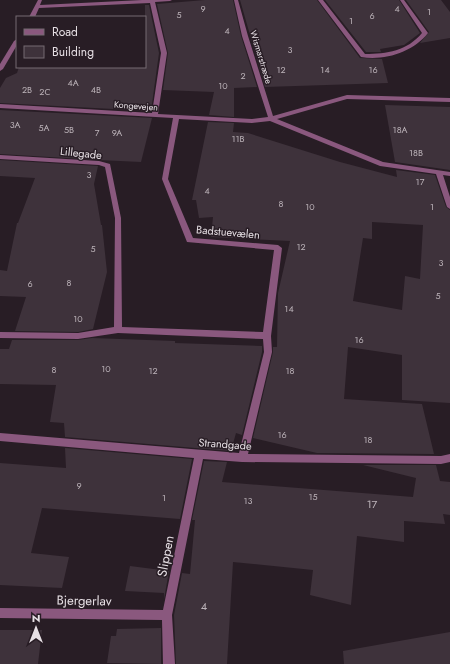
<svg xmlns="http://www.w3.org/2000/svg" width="450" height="664" font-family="Jost,sans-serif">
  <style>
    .building { fill: #3e323b; fill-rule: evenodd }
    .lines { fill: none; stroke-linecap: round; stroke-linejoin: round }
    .street { fill: #8a587e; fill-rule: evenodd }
    .labels { text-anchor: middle; stroke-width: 3; stroke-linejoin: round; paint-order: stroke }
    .number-label { font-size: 9px; fill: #bdb4ba }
    .far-street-label { font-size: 9px; fill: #e7e0e5; stroke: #281d25 }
    .street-label { font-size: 11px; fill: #e7e0e5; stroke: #281d25 }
    .near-number-label { font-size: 11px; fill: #bdb4ba }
    .near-street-label { font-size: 13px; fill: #e7e0e5; stroke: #281d25 }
  </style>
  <rect width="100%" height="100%" fill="#281d25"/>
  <g class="building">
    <polygon points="205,0 233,0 241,36 257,87 234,88 234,117 209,115 214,92 163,90 168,53 157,4"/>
    <polygon points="240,0 317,0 360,58 382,59 388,83 265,87"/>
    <polygon points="325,0 399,0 420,33 404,45 380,49 381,52 366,52"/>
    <polygon points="406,0 441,0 450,12 450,38 420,43 429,32"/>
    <polygon points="145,5 149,5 159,53 151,111 0,103 0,88 6,78 17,73 19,67 145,67"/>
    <polygon points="385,105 450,107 450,170 395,162"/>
    <polygon points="0,110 152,118 141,162 99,160 0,154"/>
    <path d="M 208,122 L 234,123 L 233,132 L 248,133 L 340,162 L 397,177 L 396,170 L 435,175 L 446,207 L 450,210 L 450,403 L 402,400 L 402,355 L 348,347 L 344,399 L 422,404 L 434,454 L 317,453 L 253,438 L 273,352 L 273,347 L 277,347 L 278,293 L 290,241 L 211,237 L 213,217 L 199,218 L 196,200 L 192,200 ZM 372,222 L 423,225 L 420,279 L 405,276 L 402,310 L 353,301 L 363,238 L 372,239 Z"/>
    <polygon points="0,160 98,166 94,184 101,225 102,225 107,272 93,329 78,332 15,331 26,297 0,296 0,270 7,271 17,223 18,223 35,178 0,176"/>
    <polygon points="92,338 175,341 175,343 262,346 262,352 242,435 236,433 231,451 65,437 64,423 50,422 56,385 0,384 0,349 9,349 12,340 78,340"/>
    <polygon points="65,448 192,459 180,519 42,508 31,553 69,557 62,588 0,585 0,463 66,468"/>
    <polygon points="204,461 227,462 222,482 413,497 416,478 363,465 436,465 440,481 450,482 450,515 443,514 445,524 404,521 404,542 357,536 351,605 310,595 313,570 233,562 227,664 176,664 174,615 182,573 190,574 195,520 192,520"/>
    <polygon points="130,566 169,571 164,599 164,593 125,591"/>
    <polygon points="161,628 161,664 107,663 111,636 116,636 117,629"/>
    <polygon points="0,630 42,630 38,664 0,664"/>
    <polygon points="450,632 450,664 344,664 343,651"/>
  </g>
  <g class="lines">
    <g class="street">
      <polygon points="38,0 42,0 40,5 142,0 172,0 170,1 155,2 167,53 158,114 252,119 268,117 242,36 234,0 238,0 248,36 273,116 347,95 450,98 450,102 347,99 277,119 383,162 450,172 450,176 443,175 450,197 450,209 447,207 436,174 380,166 270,121 252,123 179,119 168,179 193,238 278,245 282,248 271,336 272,352 248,454 441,456 450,454 450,462 441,464 242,462 203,459 172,615 175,664 163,664 162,620 0,618 0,608 163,610 194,458 0,441 0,433 239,453 264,352 263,339 118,333 78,339 0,338 0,332 78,333 114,327 115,218 105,167 99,165 0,159 0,155 99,161 110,164 121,218 122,327 263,332 274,250 187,242 162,179 173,118 0,108 0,104 152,113 161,53 150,3 39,8 35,17 29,17"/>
      <path d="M 318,0 L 323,0 L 365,54 C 387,54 407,51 422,33 L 400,0 L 404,0 L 428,33 C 413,52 385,61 361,57 Z"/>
      <polygon points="17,39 17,45 3,69 0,71 0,64 14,41"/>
    </g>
  </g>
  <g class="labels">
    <g class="number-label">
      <text x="203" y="12">9</text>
      <text x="397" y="12">4</text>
      <text x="429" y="15">1</text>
      <text x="179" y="18">5</text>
      <text x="372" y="19">6</text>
      <text x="351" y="24">1</text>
      <text x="227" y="34">4</text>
      <text x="290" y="53">3</text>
      <text x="281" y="73">12</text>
      <text x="325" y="73">14</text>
      <text x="373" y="73">16</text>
      <text x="243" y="79">2</text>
      <text x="73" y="86">4A</text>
      <text x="223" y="89">10</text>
      <text x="27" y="93">2B</text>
      <text x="96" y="93">4B</text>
      <text x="45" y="95">2C</text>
      <text x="15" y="128">3A</text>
      <text x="44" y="131">5A</text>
      <text x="69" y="133">5B</text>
      <text x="400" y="133">18A</text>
      <text x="97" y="136">7</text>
      <text x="117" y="136">9A</text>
      <text x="238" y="142">11B</text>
      <text x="416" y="156">18B</text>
      <text x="89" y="178">3</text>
      <text x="420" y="185">17</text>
      <text x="207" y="194">4</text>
      <text x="281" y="207">8</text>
      <text x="310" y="210">10</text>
      <text x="432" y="210">1</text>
      <text x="301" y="250">12</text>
      <text x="93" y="252">5</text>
      <text x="441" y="266">3</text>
      <text x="69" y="286">8</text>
      <text x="30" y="287">6</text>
      <text x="438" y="299">5</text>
      <text x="289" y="312">14</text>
      <text x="78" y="322">10</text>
      <text x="359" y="343">16</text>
      <text x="106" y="372">10</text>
      <text x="54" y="373">8</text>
      <text x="153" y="374">12</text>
      <text x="290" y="374">18</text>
      <text x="282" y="438">16</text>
      <text x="368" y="443">18</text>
      <text x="79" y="489">9</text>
      <text x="313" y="500">15</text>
      <text x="164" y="501">1</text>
      <text x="248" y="504">13</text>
    </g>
    <g class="far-street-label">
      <text transform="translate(261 57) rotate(73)" y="3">Wismarstræde</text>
      <text transform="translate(136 106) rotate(4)" y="3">Kongevejen</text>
    </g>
    <g class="street-label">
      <text transform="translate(81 153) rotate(6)" y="4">Lillegade</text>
      <text transform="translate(228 232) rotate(5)" y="4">Badstuevælen</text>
      <text transform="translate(225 444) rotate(4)" y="4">Strandgade</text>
    </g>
    <g class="near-number-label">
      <text x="372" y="508">17</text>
      <text x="204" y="610">4</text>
    </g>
    <g class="near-street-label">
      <text transform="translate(165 556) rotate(-79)" y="5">Slippen</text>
      <text transform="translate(84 600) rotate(1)" y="5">Bjergerlav</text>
    </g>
  </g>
  <rect x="16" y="16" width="130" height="52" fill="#281d25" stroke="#746b72"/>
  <rect x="24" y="29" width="20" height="6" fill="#8a587e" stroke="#746b72"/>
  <text x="52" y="36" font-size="12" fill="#e7e0e5">Road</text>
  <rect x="24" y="46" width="20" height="12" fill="#3e323b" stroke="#746b72"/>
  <text x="52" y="56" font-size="12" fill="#e7e0e5">Building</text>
  <g transform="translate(36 628)" stroke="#281d25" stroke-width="3" paint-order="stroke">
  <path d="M0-3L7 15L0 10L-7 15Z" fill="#e7e0e5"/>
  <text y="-6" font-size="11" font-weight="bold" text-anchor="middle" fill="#e7e0e5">N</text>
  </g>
</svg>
